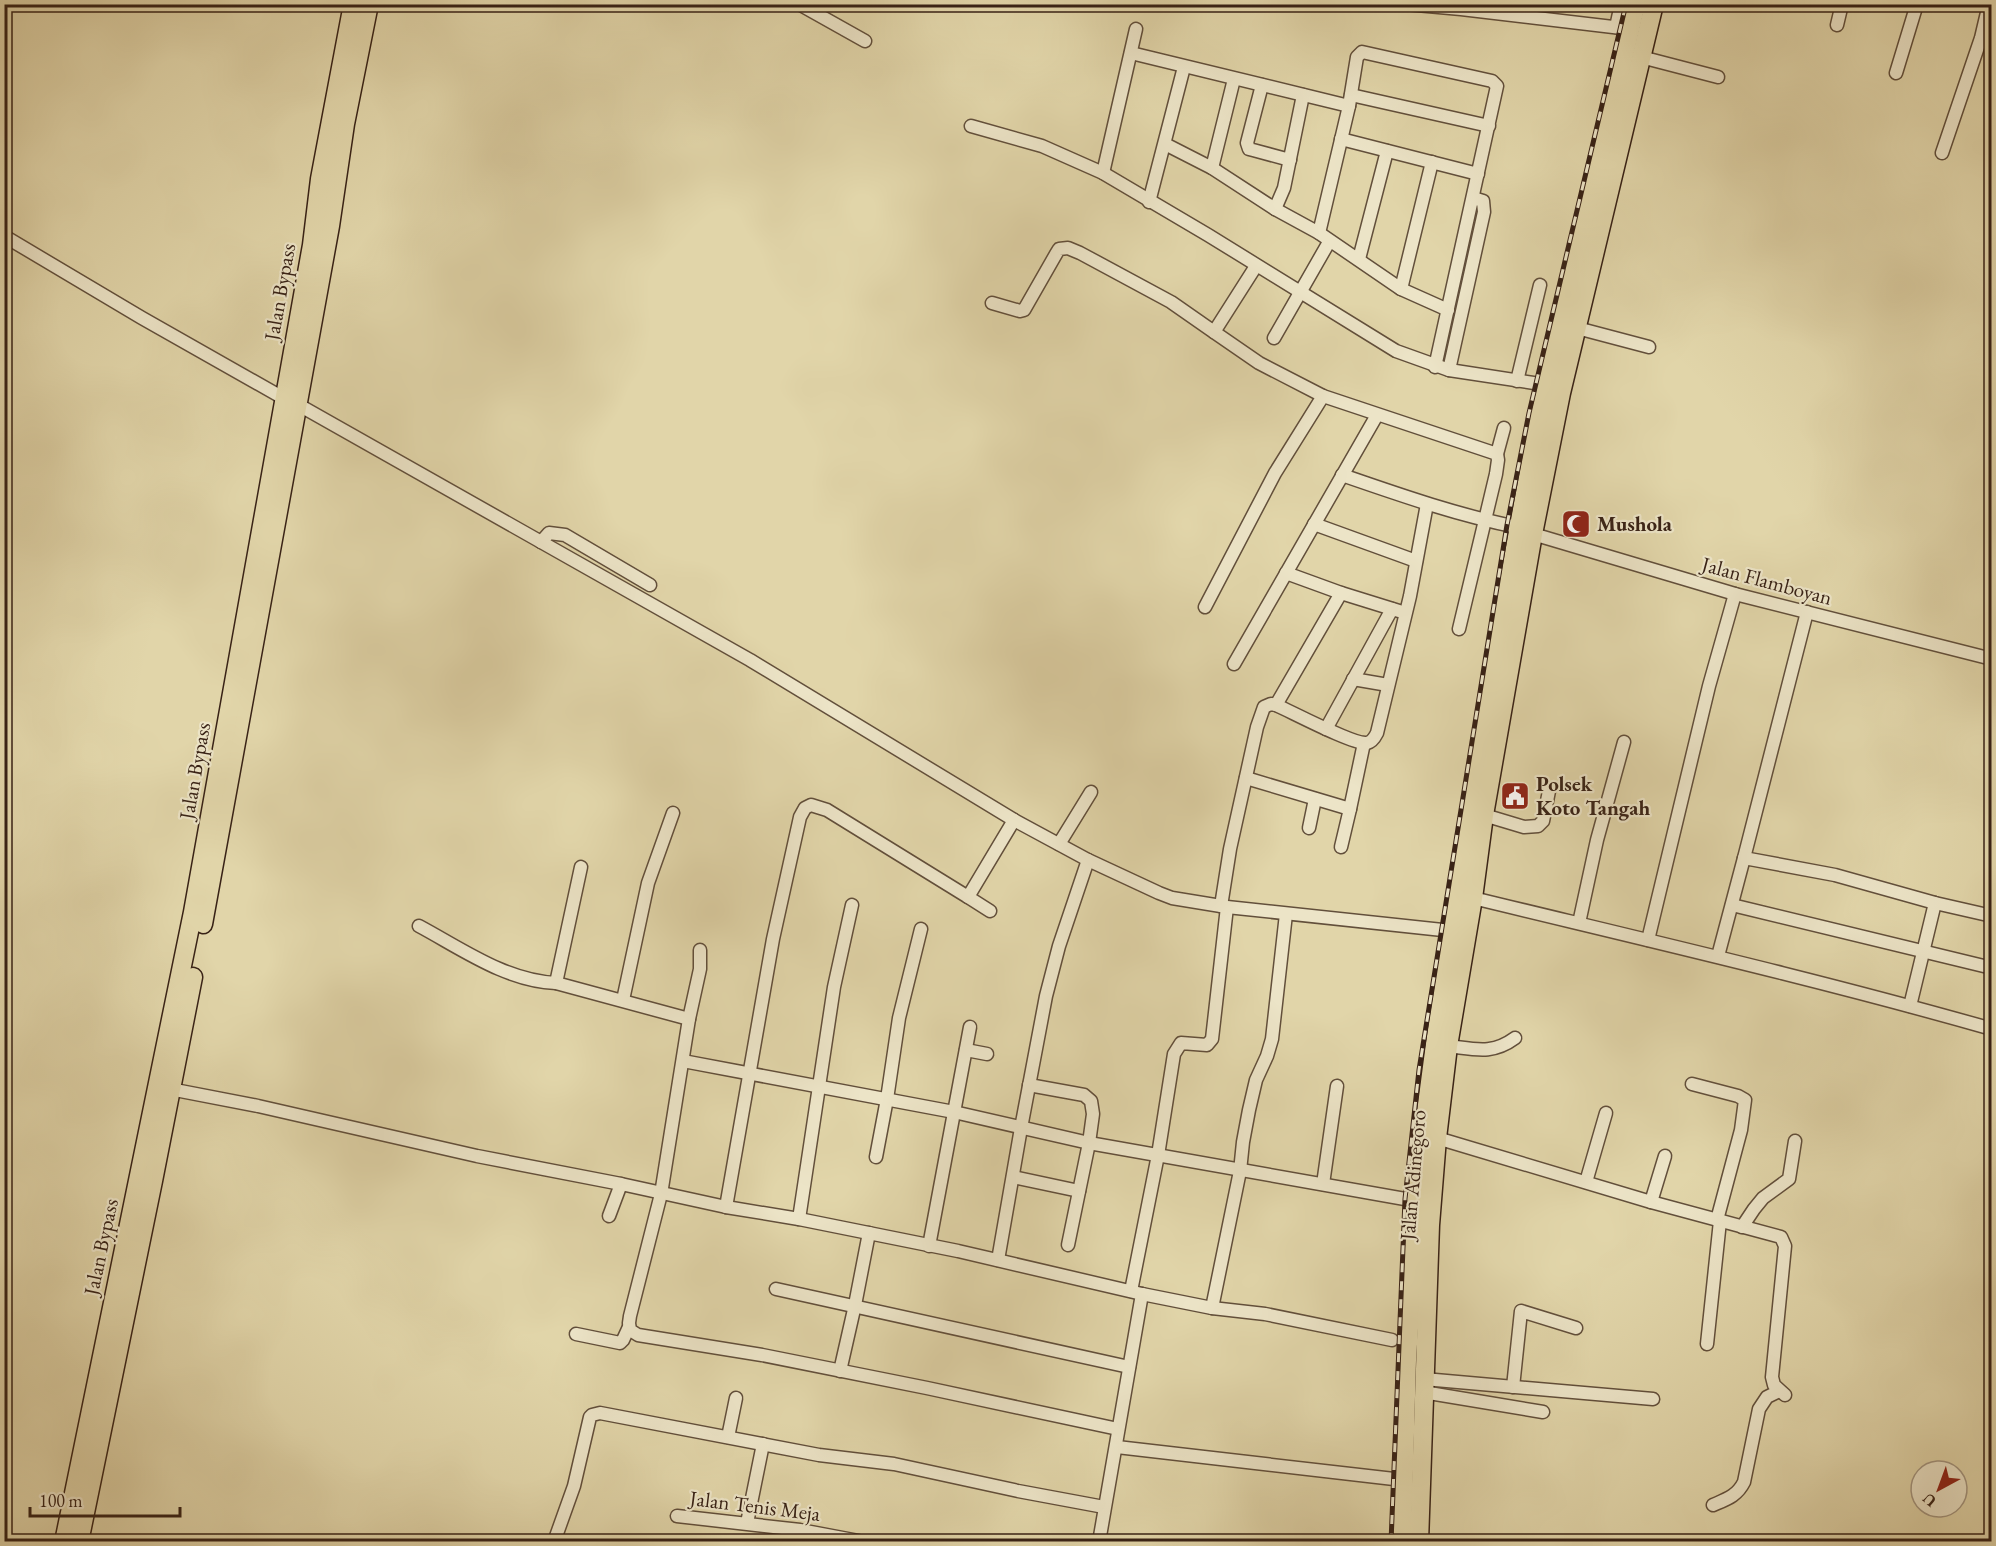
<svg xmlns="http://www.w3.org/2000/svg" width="1996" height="1546" font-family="'EB Garamond',serif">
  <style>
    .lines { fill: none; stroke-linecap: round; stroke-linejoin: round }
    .minor-casing { stroke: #624f3b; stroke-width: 15 }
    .highway-casing { stroke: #382216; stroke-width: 21 }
    .minor { stroke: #ece4c7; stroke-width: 12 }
    .highway { stroke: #e1d5a9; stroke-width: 18 }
    .rail-casing { stroke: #382216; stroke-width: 5 }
    .rail { stroke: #ece4c7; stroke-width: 3; stroke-dasharray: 9; stroke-linecap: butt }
    .labels { text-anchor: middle; stroke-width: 4.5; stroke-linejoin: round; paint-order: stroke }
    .street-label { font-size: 21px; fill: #382216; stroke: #ece4c7 }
    .poi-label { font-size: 21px; font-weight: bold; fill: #382216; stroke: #ece4c7; text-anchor: start }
  </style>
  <rect width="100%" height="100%" fill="#e1d5a9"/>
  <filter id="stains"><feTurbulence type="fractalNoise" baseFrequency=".00333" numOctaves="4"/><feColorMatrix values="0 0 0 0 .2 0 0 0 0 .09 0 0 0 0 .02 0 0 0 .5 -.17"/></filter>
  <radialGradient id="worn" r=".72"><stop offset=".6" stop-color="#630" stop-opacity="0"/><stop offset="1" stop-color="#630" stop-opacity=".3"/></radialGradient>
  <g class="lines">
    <g class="minor-casing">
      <g id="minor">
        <polyline points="799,4 865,41"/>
        <polyline points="1405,4 1461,9 1630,29"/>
        <polyline points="1837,25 1842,4"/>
        <polyline points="1616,27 1621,4"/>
        <polyline points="1131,53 1349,106 1319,233"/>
        <polyline points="1641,57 1718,77"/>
        <polyline points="1896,73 1917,4"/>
        <polyline points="1262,85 1247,143 1249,149 1253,150 1290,160"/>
        <polyline points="1351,95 1489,126"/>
        <polyline points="1349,106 1357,57 1362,52 1492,81 1497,86 1435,367"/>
        <polyline points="971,126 1042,146 1103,173 1208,235 1396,351 1449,370 1547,385"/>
        <polyline points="1341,139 1478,174"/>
        <polyline points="1165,144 1212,168 1275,209 1319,233 1401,289 1448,310"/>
        <polyline points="1942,153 1981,38 1989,4"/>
        <polyline points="1212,168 1234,79"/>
        <polyline points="1103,173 1136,29"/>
        <polyline points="1149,202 1184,67"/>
        <polyline points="1275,209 1284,188 1303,95"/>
        <polyline points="4,236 142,318 285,399"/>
        <polyline points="1359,259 1387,151"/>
        <polyline points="1401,289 1432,162"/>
        <polyline points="992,303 1020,311 1024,310 1056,254 1059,249 1068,248 1080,253 1171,302 1214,332 1256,266"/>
        <polyline points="1577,328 1649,347"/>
        <polyline points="1214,332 1259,363 1323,396 1497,454 1498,460 1496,474 1459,629"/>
        <polyline points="1274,338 1329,242"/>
        <polyline points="1449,370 1484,212 1483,201 1473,198"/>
        <polyline points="1517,381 1540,285"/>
        <polyline points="297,404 750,660 1014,820 1088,860 1159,893 1172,898 1227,907 1452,931"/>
        <polyline points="1497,454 1504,428"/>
        <path d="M 1342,475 C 1400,495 1457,515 1517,527"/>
        <polyline points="1314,524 1416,561"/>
        <polyline points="1533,534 1735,594 1992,659"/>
        <polyline points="541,542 549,533 565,535 650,585"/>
        <polyline points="1286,573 1341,593 1399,611"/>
        <polyline points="1205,607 1275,473 1323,396"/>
        <polyline points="1234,664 1377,415"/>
        <polyline points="1353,679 1388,685"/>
        <polyline points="1276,705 1341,593"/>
        <polyline points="1326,729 1392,609"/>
        <polyline points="1246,778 1350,809 1364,743"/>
        <polyline points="1484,815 1524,827 1538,826 1543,821 1549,791"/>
        <polyline points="1309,828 1315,799"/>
        <polyline points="1059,844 1091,792"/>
        <polyline points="1341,847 1350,809"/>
        <polyline points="1744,858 1807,612"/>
        <path d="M 1473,898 C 1646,940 1820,980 1992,1029"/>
        <polyline points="1732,905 1992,968"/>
        <path d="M 1221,906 L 1230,849 L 1257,727 L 1264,707 L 1271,704 L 1276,705 C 1292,712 1354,745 1367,743 C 1372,742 1375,737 1377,733 L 1410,596 L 1427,504"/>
        <polyline points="990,911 968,897 1014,820"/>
        <polyline points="1579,923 1597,840 1624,742"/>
        <path d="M 419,926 C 462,949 506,981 556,983 L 689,1019"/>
        <polyline points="1648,940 1709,686 1735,594"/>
        <polyline points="700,950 700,969 689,1019 661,1194 630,1316 629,1323 630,1330 638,1335 762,1355 927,1388 1118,1429"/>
        <polyline points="1718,956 1744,858 1835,875 1935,903 1992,916"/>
        <polyline points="556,983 581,867"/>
        <polyline points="623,1000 648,883 673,813"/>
        <polyline points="1910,1006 1935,903"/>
        <path d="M 1448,1046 C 1475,1049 1492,1055 1515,1038"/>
        <polyline points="966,1050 987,1054"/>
        <polyline points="683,1061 954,1112 1089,1143 1405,1199 1417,1199"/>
        <polyline points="1692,1084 1738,1096 1745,1100 1741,1130 1717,1220"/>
        <polyline points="1029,1085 1084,1095 1091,1101 1093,1114 1089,1143 1068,1245"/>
        <polyline points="170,1089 258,1106 477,1156 621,1184 726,1207 799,1219 958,1251 1142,1294 1212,1308 1265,1314 1392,1340"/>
        <polyline points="1437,1138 1651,1202 1781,1237 1785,1246 1772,1377 1774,1385 1785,1395"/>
        <polyline points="876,1157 887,1099 899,1018 921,929"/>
        <polyline points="1013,1177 1079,1191"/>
        <polyline points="1586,1182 1606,1113"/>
        <polyline points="1323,1184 1337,1086"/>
        <polyline points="1651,1202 1665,1156"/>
        <polyline points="726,1207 773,939 800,817 805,808 811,805 827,810 968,897"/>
        <polyline points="609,1216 621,1184"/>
        <polyline points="799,1219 834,987 852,905"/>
        <polyline points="1742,1227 1754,1209 1763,1198 1789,1179 1795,1141"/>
        <polyline points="929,1246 970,1027"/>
        <polyline points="998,1260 1021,1128 1046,996 1059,946 1088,860"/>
        <polyline points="776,1289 1129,1367"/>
        <polyline points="1131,1291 1158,1155 1174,1054 1181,1043 1207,1045 1212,1039 1227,907"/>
        <polyline points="1212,1308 1240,1171 1243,1142 1249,1110 1256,1080 1267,1056 1272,1039 1286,914"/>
        <polyline points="576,1334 620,1343 623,1340 629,1327"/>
        <polyline points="1707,1344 1720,1221"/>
        <polyline points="840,1371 855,1305 869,1233"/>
        <polyline points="1424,1379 1653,1399"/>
        <polyline points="1513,1387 1521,1311 1576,1328"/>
        <polyline points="1423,1392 1543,1412"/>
        <polyline points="728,1437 736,1398"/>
        <polyline points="1117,1447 1394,1479 1403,1482"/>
        <path d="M 1713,1505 C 1727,1499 1737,1496 1744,1482 L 1759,1409 L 1767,1397 L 1779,1391"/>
        <polyline points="677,1516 800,1530 864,1542"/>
        <polyline points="747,1523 763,1444"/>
        <polyline points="554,1542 574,1486 590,1417 592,1415 600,1413 819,1455 894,1464 1018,1491 1104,1507"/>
        <polyline points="1099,1542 1142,1294"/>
      </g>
    </g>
    <g class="highway-casing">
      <g id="highway">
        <polyline points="203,924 330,226 345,124 369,4"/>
        <polyline points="64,1542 193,912 312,245 320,179 353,4"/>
        <polyline points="79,1542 153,1181 193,977"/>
        <polyline points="1402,1542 1407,1360 1417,1199 1425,1120 1437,1029 1494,664 1537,427 1636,4"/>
        <polyline points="1419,1542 1430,1225 1437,1138 1448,1046 1473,898 1484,815 1533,534 1561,393 1654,4"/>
      </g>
    </g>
    <use href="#minor" class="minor"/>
    <use href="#highway" class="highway"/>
    <g class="rail-casing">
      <polyline id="rail" points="1391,1542 1405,1199 1419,1070 1507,525 1529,413 1626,4"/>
    </g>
    <use href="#rail" class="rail"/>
  </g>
  <defs>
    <g id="mosque-square" transform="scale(1.5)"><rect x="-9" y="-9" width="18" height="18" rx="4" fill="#8f2418" stroke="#ece4c7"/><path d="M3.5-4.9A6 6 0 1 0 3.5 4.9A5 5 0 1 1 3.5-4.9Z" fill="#fff"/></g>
    <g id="civic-square" transform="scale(1.5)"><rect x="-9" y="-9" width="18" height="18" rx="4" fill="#8f2418" stroke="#ece4c7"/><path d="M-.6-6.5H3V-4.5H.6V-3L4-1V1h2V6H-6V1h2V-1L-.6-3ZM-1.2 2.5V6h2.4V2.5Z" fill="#fff"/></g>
  </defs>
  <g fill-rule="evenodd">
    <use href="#mosque-square" x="1576" y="524"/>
    <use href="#civic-square" x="1515" y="796"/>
  </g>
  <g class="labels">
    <g class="street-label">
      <text transform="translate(280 292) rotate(-80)" y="7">Jalan Bypass</text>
      <text transform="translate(1767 581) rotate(15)" y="7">Jalan Flamboyan</text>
      <text transform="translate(195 771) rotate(-80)" y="7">Jalan Bypass</text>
      <text transform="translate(1413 1175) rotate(-85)" y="7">Jalan Adinegoro</text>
      <text transform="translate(101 1247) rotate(-78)" y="7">Jalan Bypass</text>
      <text transform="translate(755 1506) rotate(7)" y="7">Jalan Tenis Meja</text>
    </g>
    <g class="poi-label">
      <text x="1597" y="531">Mushola</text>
      <text x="1536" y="791">Polsek<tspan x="1536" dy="24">Koto Tangah</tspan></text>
    </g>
  </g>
  <rect width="1996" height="1546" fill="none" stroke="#e1d5a9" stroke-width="24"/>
  <rect x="6" y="6" width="1984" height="1534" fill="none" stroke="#382216" stroke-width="3"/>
  <rect x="12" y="12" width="1972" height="1522" fill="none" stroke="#382216" stroke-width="1.5"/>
  <g transform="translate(1939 1489) rotate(221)"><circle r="28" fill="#ece4c7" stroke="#a49680" stroke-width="1.5"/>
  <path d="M0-4.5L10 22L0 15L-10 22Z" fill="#8f2418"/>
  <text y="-9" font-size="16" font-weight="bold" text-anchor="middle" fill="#382216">U</text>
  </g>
  <path d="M30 1507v9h150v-9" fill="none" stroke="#382216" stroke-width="3"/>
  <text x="39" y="1507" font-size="18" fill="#382216" stroke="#ece4c7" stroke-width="4.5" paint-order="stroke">100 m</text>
  <rect width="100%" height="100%" filter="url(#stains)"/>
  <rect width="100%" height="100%" fill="url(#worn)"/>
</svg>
